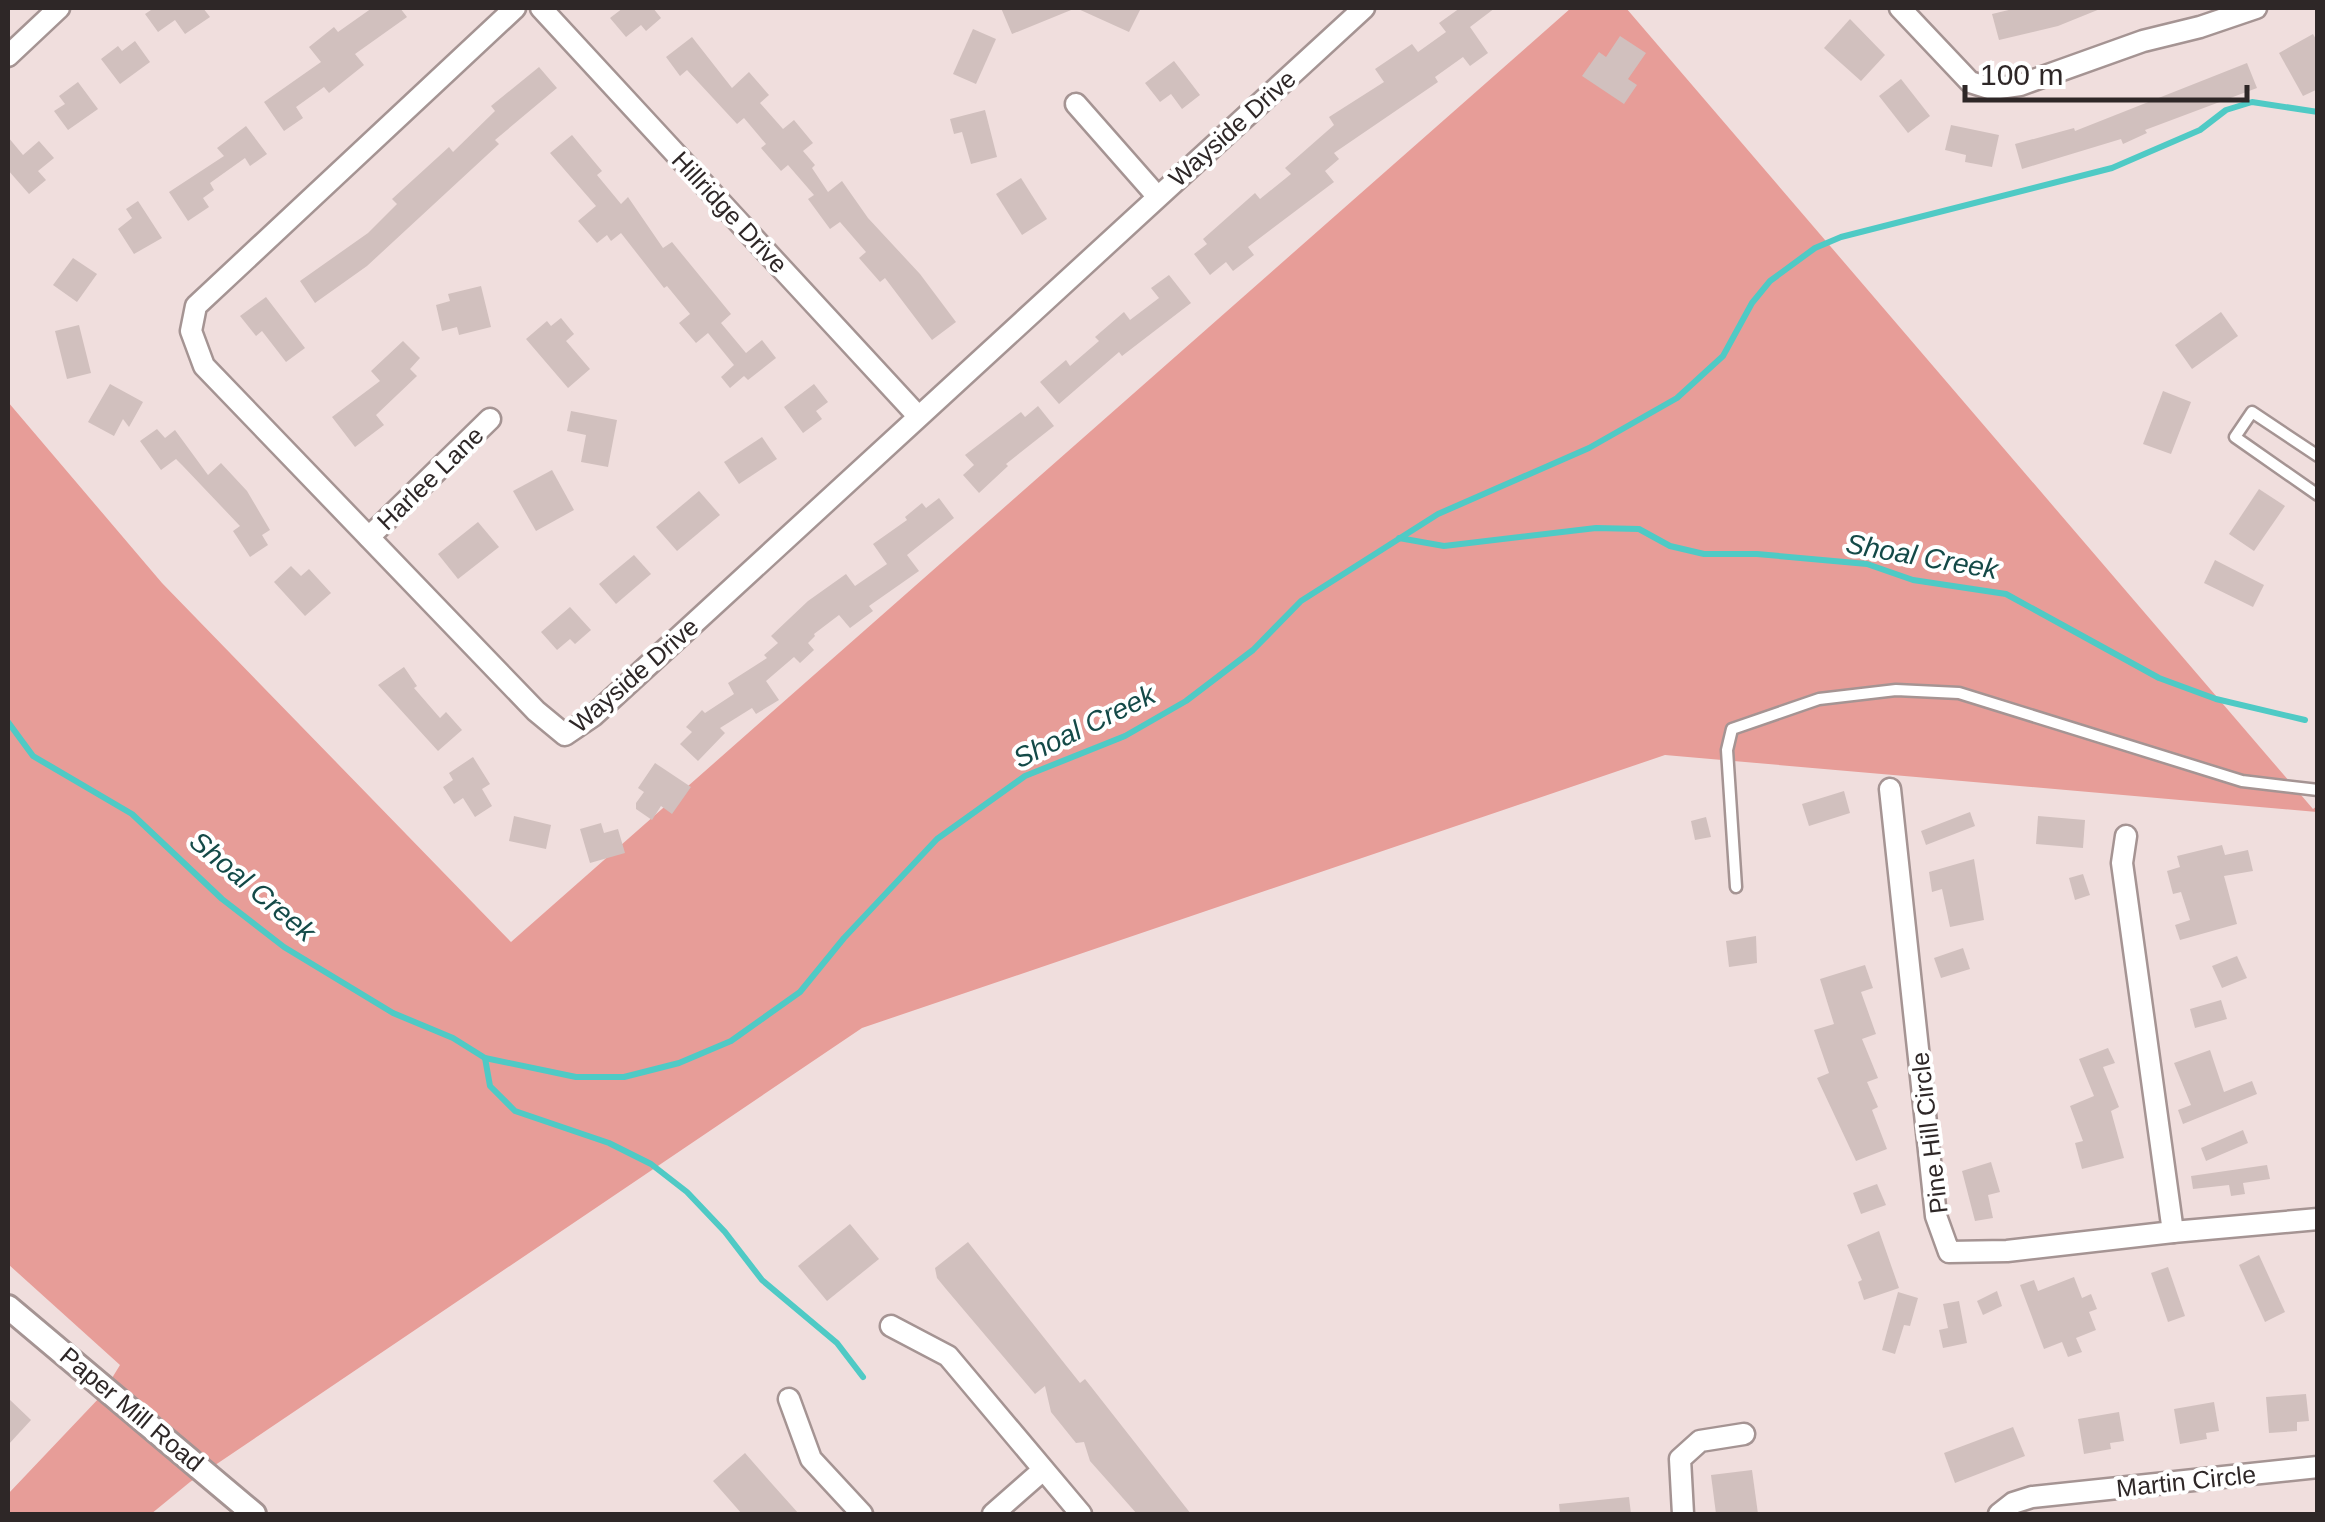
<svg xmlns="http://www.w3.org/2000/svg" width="2325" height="1522" font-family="Helvetica,sans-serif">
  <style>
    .green { fill: #e79d98 }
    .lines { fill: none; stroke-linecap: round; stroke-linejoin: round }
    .stream { stroke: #4fcac5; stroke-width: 6 }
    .building { fill: #d1c0be }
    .service-casing { stroke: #a59493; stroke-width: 15 }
    .minor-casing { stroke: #a59493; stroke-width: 25 }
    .tertiary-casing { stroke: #a59493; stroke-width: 28 }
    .service { stroke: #fff; stroke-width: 10 }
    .minor { stroke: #fff; stroke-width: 20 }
    .tertiary { stroke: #fff; stroke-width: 22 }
    .labels { text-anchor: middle; stroke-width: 8; stroke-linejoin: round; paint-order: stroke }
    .street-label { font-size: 25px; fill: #2e2727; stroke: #fff }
    .water-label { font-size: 28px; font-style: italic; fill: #144a48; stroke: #fff }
  </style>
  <rect width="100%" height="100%" fill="#f0dedd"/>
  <polygon class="green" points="1571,8 1626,8 2313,809 2317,806 2317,812 1665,755 862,1028 190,1482 151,1514 8,1514 8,1494 101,1396 120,1365 8,1264 8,402 162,583 511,942"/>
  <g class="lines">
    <g class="stream">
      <polyline points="1399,538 1444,546 1596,528 1639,529 1670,546 1704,554 1757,554 1867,564 1913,580 2006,594 2159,678 2216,699 2305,720"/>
      <polyline points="8,722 33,756 132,814 222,899 284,947 393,1013 453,1038 485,1058 576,1077 624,1077 679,1063 731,1041 800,992 844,938 937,839 1025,776 1125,736 1186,701 1253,650 1301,601 1438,514 1589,448 1677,398 1723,356 1752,303 1770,281 1815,248 1841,237 2112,168 2200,130 2226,110 2252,102 2318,112"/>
      <polyline points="485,1058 490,1086 515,1111 609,1143 651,1164 687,1192 725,1232 762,1280 837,1343 863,1377"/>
    </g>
  </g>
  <g class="building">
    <polygon points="154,8 203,8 210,17 185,34 175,20 158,32 145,14"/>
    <polygon points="372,8 400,8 407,17 355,54 364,65 329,93 324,87 296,107 303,118 284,131 264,102 321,62 309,47 334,27 338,32"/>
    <polygon points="623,8 653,8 661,18 646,31 641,25 626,37 610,18"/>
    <polygon points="1001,8 1141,8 1129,32 1076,8 1012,34"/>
    <polygon points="1460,8 1495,8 1470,27 1488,53 1470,66 1463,57 1435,77 1438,82 1334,153 1339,159 1325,171 1334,182 1248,247 1254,255 1233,271 1226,262 1210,275 1194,254 1207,244 1203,239 1255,193 1260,199 1291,174 1285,168 1334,125 1329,117 1384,82 1375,69 1412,44 1418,52 1446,32 1439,23"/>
    <polygon points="2017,8 2100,8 2100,9 2058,26 1999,40 1992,14"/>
    <polygon points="1850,19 1885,55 1861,81 1824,48"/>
    <polygon points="973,29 996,39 976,84 953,74"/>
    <polygon points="2313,34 2318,43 2318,89 2303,96 2279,53"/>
    <polygon points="1620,36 1646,53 1628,79 1637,85 1624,104 1582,76 1599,52 1606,57"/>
    <polygon points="692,37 732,88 749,72 769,95 760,103 783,129 794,120 813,143 803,151 815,165 812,168 828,192 842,181 868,218 920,274 956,322 932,340 885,278 880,282 859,258 866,252 840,222 830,229 808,199 814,195 788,165 781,171 761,148 766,144 744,118 737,124 687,70 680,76 666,57"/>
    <polygon points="135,41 150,62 120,84 101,59 118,46 122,51"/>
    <polygon points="1174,61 1200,95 1182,109 1171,94 1160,102 1145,83"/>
    <polygon points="2247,63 2257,88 2145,130 2147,133 2123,144 2121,139 2022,169 2015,144 2074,128 2075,131"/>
    <polygon points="539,67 557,88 495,140 499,144 367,266 315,303 300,281 368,233 397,204 392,199 449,147 453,152 495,111 491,106"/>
    <polygon points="1901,79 1930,116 1908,133 1879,96"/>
    <polygon points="78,82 98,109 68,130 54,111 65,104 59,96"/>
    <polygon points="985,110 997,157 971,164 962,132 954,134 950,119"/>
    <polygon points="1951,125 1999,135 1992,167 1965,162 1966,155 1945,150"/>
    <polygon points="246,126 267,154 250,166 245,158 210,183 214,190 203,198 209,207 188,221 169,192 224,156 217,148"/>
    <polygon points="572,135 602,171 597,175 621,204 628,197 663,248 672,242 731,314 721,323 746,353 762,340 776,358 748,380 744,376 730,388 721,377 734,365 708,333 696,343 679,323 690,314 667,286 664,288 621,233 611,241 607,235 597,243 578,221 596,206 550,153"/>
    <polygon points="8,137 23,155 39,141 54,158 38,171 46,180 29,194 8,170"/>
    <polygon points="1021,178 1047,219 1022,235 996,194"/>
    <polygon points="138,201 162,238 134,254 118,229 132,218 126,209"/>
    <polygon points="73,258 97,274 77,302 53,285"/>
    <polygon points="1169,275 1191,303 1122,356 1119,352 1059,404 1040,382 1066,360 1070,366 1099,341 1095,337 1124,312 1130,320 1159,298 1151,288"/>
    <polygon points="481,286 491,327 459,335 457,327 442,331 436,305 450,301 448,294"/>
    <polygon points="266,297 305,348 286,362 262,331 256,336 240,316"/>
    <polygon points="2221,312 2238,336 2192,369 2175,345"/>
    <polygon points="561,318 574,334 566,341 590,369 568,388 526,339 547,321 551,326"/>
    <polygon points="79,325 91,373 67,379 55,331"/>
    <polygon points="403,341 420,358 410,369 417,376 376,415 384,425 355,447 332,417 380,381 371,371"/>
    <polygon points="110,384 143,402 129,427 123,419 114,436 88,422"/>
    <polygon points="814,384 828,402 816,411 822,419 803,433 784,407"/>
    <polygon points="2163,391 2191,402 2171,454 2143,444"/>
    <polygon points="1038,406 1054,426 1006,464 1008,466 979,493 963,475 974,465 965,455 1021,412 1025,417"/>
    <polygon points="571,411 617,420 608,467 581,462 586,435 567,431"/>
    <polygon points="157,429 165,438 175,430 208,475 221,463 247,491 270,530 262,535 268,545 250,557 233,531 240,526 182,465 176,459 161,470 140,441"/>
    <polygon points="762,437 777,459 739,484 724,462"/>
    <polygon points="552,470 574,510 536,531 513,491"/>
    <polygon points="2259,489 2285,506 2254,551 2229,534"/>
    <polygon points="699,491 720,515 677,551 656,527"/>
    <polygon points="939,498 954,518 907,555 919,571 869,606 873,611 850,628 839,615 814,634 815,636 808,643 814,650 800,663 794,657 766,681 779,700 756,714 752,708 720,728 725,733 698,761 680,744 692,732 686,727 702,710 705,713 734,694 728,683 767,658 764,655 778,643 771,636 808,601 846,574 855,586 887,564 873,544 907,520 905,517 922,503 926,508"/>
    <polygon points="478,522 499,547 458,579 438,554"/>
    <polygon points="634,555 651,574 616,604 599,584"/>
    <polygon points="2215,560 2264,585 2253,607 2204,583"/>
    <polygon points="291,566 301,576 309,569 331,593 305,616 274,582"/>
    <polygon points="570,607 591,630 575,644 570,639 557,650 541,632"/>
    <polygon points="404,667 417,686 414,688 440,718 446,712 462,730 438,751 378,685"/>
    <polygon points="473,757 490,784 482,789 492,806 475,817 463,798 454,804 443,787 453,780 449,773"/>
    <polygon points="655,763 691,787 672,814 661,806 652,820 636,809 636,803 644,792 638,788"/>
    <polygon points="1844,791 1850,813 1809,826 1802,804"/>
    <polygon points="1970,812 1975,826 1926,845 1921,831"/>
    <polygon points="514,816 551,825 546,849 509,841"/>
    <polygon points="2038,816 2085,820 2083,848 2036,844"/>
    <polygon points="1706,817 1711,837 1695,840 1691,821"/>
    <polygon points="601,823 604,833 618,829 625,853 590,863 580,829"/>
    <polygon points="2222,845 2225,855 2248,850 2253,871 2224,876 2237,924 2180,940 2175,925 2190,920 2181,892 2173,894 2167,871 2180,867 2177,856"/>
    <polygon points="1974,859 1984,920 1950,927 1942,889 1932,892 1929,872"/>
    <polygon points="2083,874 2090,895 2075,900 2069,878"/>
    <polygon points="1756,936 1757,963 1729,967 1726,941"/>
    <polygon points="1963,948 1970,969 1941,978 1934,958"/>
    <polygon points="2237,956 2247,978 2222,988 2212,966"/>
    <polygon points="1865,965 1873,988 1861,992 1876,1034 1862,1039 1878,1078 1867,1082 1878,1107 1872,1110 1887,1149 1856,1161 1817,1078 1829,1073 1814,1030 1834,1024 1820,979"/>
    <polygon points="2221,1000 2227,1019 2195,1028 2190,1009"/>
    <polygon points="2108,1048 2115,1063 2103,1067 2119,1107 2111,1111 2124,1158 2082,1169 2075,1143 2083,1141 2070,1106 2094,1096 2079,1059"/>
    <polygon points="2210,1050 2224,1092 2252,1081 2257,1094 2183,1124 2178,1110 2191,1105 2174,1063"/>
    <polygon points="2243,1130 2248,1143 2206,1161 2201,1148"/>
    <polygon points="1991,1162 2000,1192 1988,1195 1993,1218 1975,1221 1962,1171"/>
    <polygon points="2267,1165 2270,1179 2243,1183 2245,1194 2231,1196 2229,1185 2193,1189 2191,1176"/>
    <polygon points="1877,1184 1886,1205 1861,1214 1853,1193"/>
    <polygon points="850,1224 879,1259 827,1301 798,1266"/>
    <polygon points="1879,1231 1899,1288 1864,1300 1858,1282 1862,1280 1847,1245"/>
    <polygon points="968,1242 1080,1383 1085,1379 1191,1514 1137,1514 1090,1461 1084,1442 1076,1443 1051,1412 1045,1386 1035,1394 946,1289 937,1278 935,1268"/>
    <polygon points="2259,1255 2285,1312 2265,1322 2239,1265"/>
    <polygon points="2168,1267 2185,1316 2168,1322 2151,1273"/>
    <polygon points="2074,1277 2082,1298 2091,1294 2097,1309 2089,1312 2096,1330 2076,1338 2082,1352 2068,1357 2062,1342 2044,1349 2020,1285 2034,1280 2038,1291"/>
    <polygon points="1997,1291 2002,1306 1983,1315 1977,1301"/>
    <polygon points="1898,1292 1918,1298 1910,1326 1904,1325 1895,1354 1882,1350"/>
    <polygon points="1959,1301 1967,1343 1943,1348 1939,1330 1948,1328 1943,1304"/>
    <polygon points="2306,1394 2309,1421 2297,1422 2297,1431 2269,1433 2266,1397"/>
    <polygon points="8,1398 31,1420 8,1445"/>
    <polygon points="2214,1402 2219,1431 2206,1433 2207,1439 2180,1444 2174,1409"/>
    <polygon points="2119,1412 2124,1441 2110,1443 2111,1449 2084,1454 2078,1419"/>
    <polygon points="2013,1427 2025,1456 1955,1483 1944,1453"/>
    <polygon points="745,1453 773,1485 799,1514 742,1514 713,1481"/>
    <polygon points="1752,1470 1758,1514 1716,1514 1711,1475"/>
    <polygon points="1629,1497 1631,1514 1560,1514 1559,1504"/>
  </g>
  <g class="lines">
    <g class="service-casing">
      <g id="service">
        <polyline points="2318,456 2252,412 2235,437 2318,495"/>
        <polyline points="1736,887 1727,750 1732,729 1819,699 1896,690 1959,693 2242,781 2318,790"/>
      </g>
    </g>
    <g class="minor-casing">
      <g id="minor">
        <polyline points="515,8 196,306 191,331 204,366 536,711 565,735 593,716 1364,8"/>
        <polyline points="541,8 918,416"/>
        <polyline points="1900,8 1970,82 1992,89 2020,85 2143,41 2200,27 2256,8"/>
        <polyline points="8,56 59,8"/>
        <polyline points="1076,104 1157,196"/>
        <polyline points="369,537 490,419"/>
        <polyline points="1890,789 1936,1216 1949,1252 2007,1251 2173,1232 2122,863 2126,836"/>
        <polyline points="2173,1232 2318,1219"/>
        <polyline points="891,1326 948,1356 1081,1514"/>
        <polyline points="789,1399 811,1459 862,1514"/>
        <polyline points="993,1514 1043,1470"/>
        <polyline points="1683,1514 1680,1459 1700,1441 1744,1434"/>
        <polyline points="1999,1514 2013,1503 2032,1497 2318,1467"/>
      </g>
    </g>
    <g class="tertiary-casing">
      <polyline id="tertiary" points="8,1307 254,1514"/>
    </g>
    <use href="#service" class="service"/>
    <use href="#minor" class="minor"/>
    <use href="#tertiary" class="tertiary"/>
  </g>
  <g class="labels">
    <g class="street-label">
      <text transform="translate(1232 128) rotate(-42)" y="9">Wayside Drive</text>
      <text transform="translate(730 212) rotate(47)" y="9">Hillridge Drive</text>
      <text transform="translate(430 478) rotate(-44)" y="9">Harlee Lane</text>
      <text transform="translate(634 675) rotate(-41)" y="9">Wayside Drive</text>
      <text transform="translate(1929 1133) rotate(-97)" y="9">Pine Hill Circle</text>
      <text transform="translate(132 1409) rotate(40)" y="9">Paper Mill Road</text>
      <text transform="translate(2186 1481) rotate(-6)" y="9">Martin Circle</text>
    </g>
    <g class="water-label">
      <text transform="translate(1922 556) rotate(10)" y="10">Shoal Creek</text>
      <text transform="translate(1084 726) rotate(-26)" y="10">Shoal Creek</text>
      <text transform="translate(253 886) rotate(40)" y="10">Shoal Creek</text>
    </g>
  </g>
  <rect width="2325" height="1522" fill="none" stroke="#2e2727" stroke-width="20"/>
  <path d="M1965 85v15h282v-15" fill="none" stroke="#2e2727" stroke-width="5"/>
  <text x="1980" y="85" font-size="30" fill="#2e2727" stroke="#ffffff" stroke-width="8" paint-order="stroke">100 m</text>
</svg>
